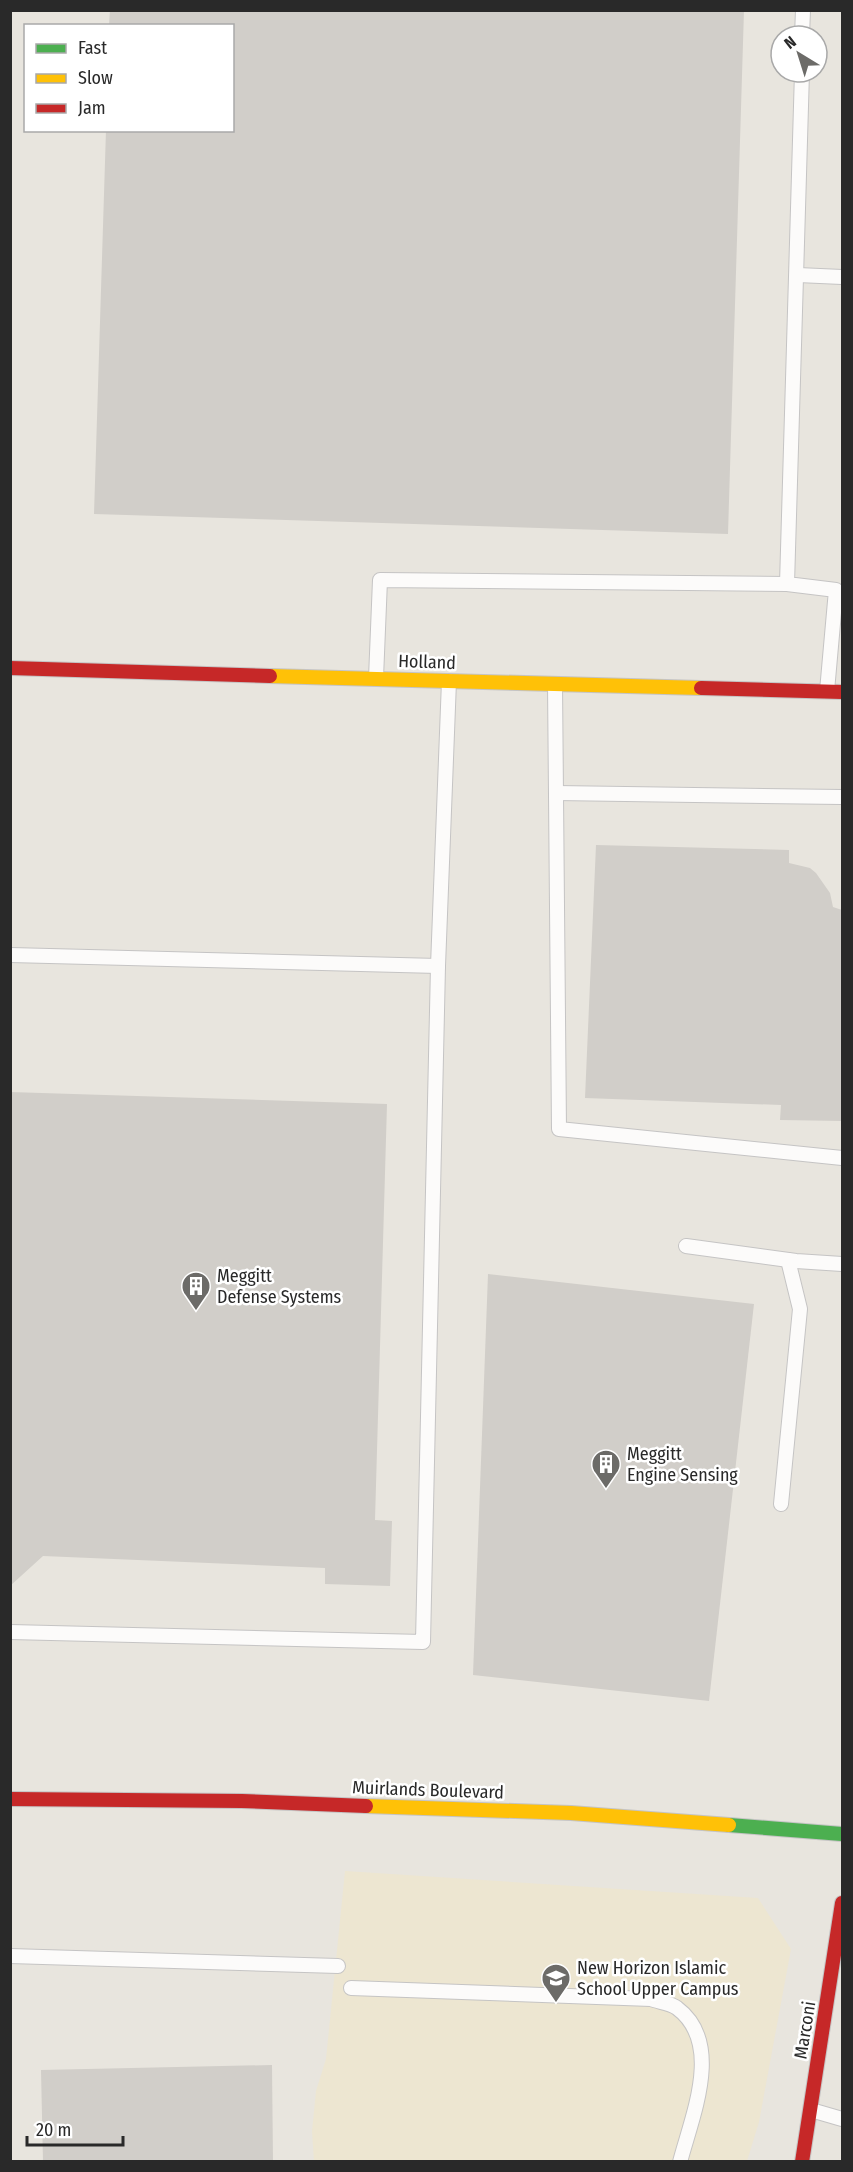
<svg xmlns="http://www.w3.org/2000/svg" width="853" height="2172" font-family="'Fira Sans Condensed',sans-serif">
  <style>
    .education { fill: #ede6d1 }
    .building { fill: #d1cec9 }
    .lines { fill: none; stroke-linecap: round; stroke-linejoin: round }
    .lane-casing { stroke: #c5c4c4; stroke-width: 16 }
    .fast-casing { stroke: #c5c4c4; stroke-width: 16 }
    .slow-casing { stroke: #c5c4c4; stroke-width: 16 }
    .jam-casing { stroke: #c5c4c4; stroke-width: 16 }
    .lane { stroke: #fcfbfa; stroke-width: 14 }
    .fast { stroke: #4caf50; stroke-width: 14 }
    .slow { stroke: #ffc107; stroke-width: 14 }
    .jam { stroke: #c62828; stroke-width: 14 }
    .labels { text-anchor: middle; stroke-width: 5; stroke-linejoin: round; paint-order: stroke }
    .street-label { font-size: 18px; fill: #292929; stroke: #fff }
    .poi-label { font-size: 18px; fill: #292929; stroke: #fff; text-anchor: start }
  </style>
  <rect width="100%" height="100%" fill="#e8e5de"/>
  <polygon class="education" points="345,1871 758,1898 791,1949 759,2122 747,2161 314,2162 312,2131 316,2091 326,2059"/>
  <g class="building">
    <polygon points="110,10 744,10 728,534 94,514 106,130 232,130 232,26 109,26"/>
    <polygon points="596,845 789,850 789,863 810,868 816,873 830,893 833,907 842,910 842,1121 780,1120 781,1105 585,1098"/>
    <polygon points="10,1092 387,1104 375,1520 392,1521 390,1586 325,1584 325,1568 43,1556 10,1586"/>
    <polygon points="488,1274 754,1304 709,1701 473,1675"/>
    <polygon points="272,2065 273,2162 43,2162 41,2070"/>
  </g>
  <g class="lines">
    <g class="lane-casing">
      <g id="lane">
        <polyline points="802,36 803,10"/>
        <polyline points="802,72 787,584 836,590 827,691"/>
        <polyline points="798,275 842,277"/>
        <polyline points="376,678 380,580 787,584"/>
        <polyline points="555,684 559,1129 842,1158"/>
        <polyline points="556,793 842,797"/>
        <polyline points="10,955 438,966"/>
        <polyline points="686,1246 796,1261 842,1264"/>
        <polyline points="781,1504 800,1309 788,1260"/>
        <polyline points="10,1632 423,1642 438,966 449,681"/>
        <polyline points="10,1956 338,1966"/>
        <path d="M 351,1988 L 651,1999 C 658,2002 671,2003 677,2008 C 724,2043 692,2116 680,2162"/>
        <polyline points="811,2110 842,2119"/>
      </g>
    </g>
    <g class="fast-casing">
      <polyline id="fast" points="729,1825 842,1834"/>
    </g>
    <g class="slow-casing">
      <g id="slow">
        <polyline points="270,676 701,688"/>
        <polyline points="366,1806 571,1813 729,1825"/>
      </g>
    </g>
    <g class="jam-casing">
      <g id="jam">
        <polyline points="10,668 270,676"/>
        <polyline points="701,688 842,692"/>
        <polyline points="10,1799 242,1801 366,1806"/>
        <polyline points="802,2162 842,1903"/>
      </g>
    </g>
    <use href="#lane" class="lane"/>
    <use href="#fast" class="fast"/>
    <use href="#slow" class="slow"/>
    <use href="#jam" class="jam"/>
  </g>
  <defs>
    <g id="building-pin" transform="scale(1.5)"><path d="M0 17L-7.5 6A9.5 9.5 0 1 1 7.5 6Z" fill="#6c6b68" stroke="#fff"/><path d="M-4-6H4V6H1V3H-1V6H-4ZM-2.5-4.3h1.7v1.8h-1.7ZM.8-4.3h1.7v1.8H.8ZM-2.5-1h1.7V.8h-1.7ZM.8-1h1.7V.8H.8Z" fill="#fff"/></g>
    <g id="school-pin" transform="scale(1.5)"><path d="M0 17L-7.5 6A9.5 9.5 0 1 1 7.5 6Z" fill="#6c6b68" stroke="#fff"/><path d="M0-5L7-2L0 1L-7-2ZM-4 1L0 2.5L4 1V4Q0 6-4 4Z" fill="#fff"/></g>
  </defs>
  <g fill-rule="evenodd">
    <use href="#building-pin" x="196" y="1286"/>
    <use href="#building-pin" x="606" y="1464"/>
    <use href="#school-pin" x="556" y="1978"/>
  </g>
  <g class="labels">
    <g class="street-label">
      <text transform="translate(427 662) rotate(2)" y="6">Holland</text>
      <text transform="translate(428 1790) rotate(2)" y="6">Muirlands Boulevard</text>
      <text transform="translate(805 2030) rotate(-81)" y="6">Marconi</text>
    </g>
    <g class="poi-label">
      <text x="217" y="1282">Meggitt<tspan x="217" dy="21">Defense Systems</tspan></text>
      <text x="627" y="1460">Meggitt<tspan x="627" dy="21">Engine Sensing</tspan></text>
      <text x="577" y="1974">New Horizon Islamic<tspan x="577" dy="21">School Upper Campus</tspan></text>
    </g>
  </g>
  <rect width="853" height="2172" fill="none" stroke="#292929" stroke-width="24"/>
  <rect x="24" y="24" width="210" height="108" fill="#ffffff" stroke="#a9a9a9" stroke-width="1.5"/>
  <rect x="36" y="44" width="30" height="9" fill="#4caf50" stroke="#a9a9a9" stroke-width="1.5"/>
  <text x="78" y="54" font-size="18" fill="#292929">Fast</text>
  <rect x="36" y="74" width="30" height="9" fill="#ffc107" stroke="#a9a9a9" stroke-width="1.5"/>
  <text x="78" y="84" font-size="18" fill="#292929">Slow</text>
  <rect x="36" y="104" width="30" height="9" fill="#c62828" stroke="#a9a9a9" stroke-width="1.5"/>
  <text x="78" y="114" font-size="18" fill="#292929">Jam</text>
  <g transform="translate(799 54) rotate(322)"><circle r="28" fill="#ffffff" stroke="#a9a9a9" stroke-width="1.5"/>
  <path d="M0-4.5L10 22L0 15L-10 22Z" fill="#6c6b68"/>
  <text y="-9" font-size="16" font-weight="bold" text-anchor="middle" fill="#292929">N</text>
  </g>
  <path d="M27 2136v9h96v-9" fill="none" stroke="#292929" stroke-width="3"/>
  <text x="36" y="2136" font-size="18" fill="#292929" stroke="#ffffff" stroke-width="4.5" paint-order="stroke">20 m</text>
</svg>
